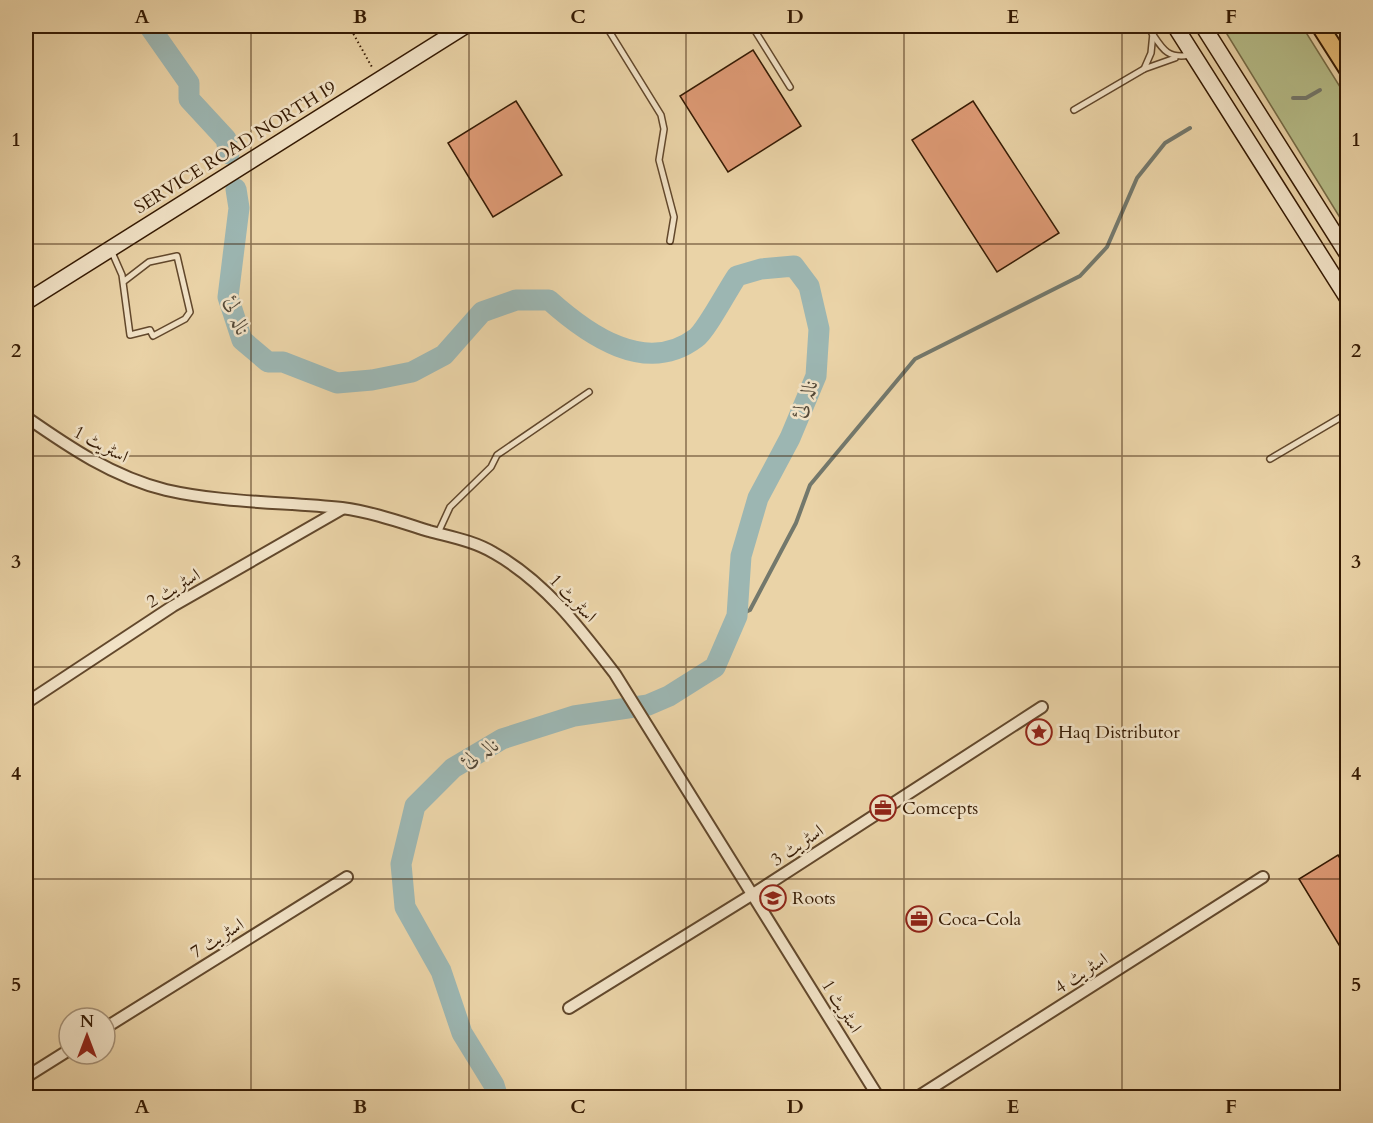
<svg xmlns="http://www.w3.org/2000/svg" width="1373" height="1123" font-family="Cardo,Amiri,serif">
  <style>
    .green { fill: #b5bc88; stroke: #756b46; stroke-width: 1.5 }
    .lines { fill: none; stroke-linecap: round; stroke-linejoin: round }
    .stream { stroke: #73786c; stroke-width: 4 }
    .river { stroke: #9cb6b2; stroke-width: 21 }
    .building { fill: #de9a75; stroke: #351a03; stroke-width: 1.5 }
    .service-casing { stroke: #62482c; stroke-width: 8 }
    .minor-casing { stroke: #62482c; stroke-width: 14 }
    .secondary-casing { stroke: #351a03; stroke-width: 18 }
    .primary-casing { stroke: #351a03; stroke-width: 20 }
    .path { stroke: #351a03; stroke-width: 2; stroke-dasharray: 1.5 3; stroke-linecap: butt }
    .service { stroke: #f1e2c6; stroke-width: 5 }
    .minor { stroke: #f1e2c6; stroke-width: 10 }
    .secondary { stroke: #f1e2c6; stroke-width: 15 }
    .primary { stroke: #e5ba74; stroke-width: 16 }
    .grid { fill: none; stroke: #351a03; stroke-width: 1.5; stroke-opacity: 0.55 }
    .labels { text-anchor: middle; stroke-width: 5; stroke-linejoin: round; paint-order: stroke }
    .street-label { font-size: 18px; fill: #351a03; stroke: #f1e2c6 }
    .poi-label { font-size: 18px; fill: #351a03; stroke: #f1e2c6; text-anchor: start }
    .water-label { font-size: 20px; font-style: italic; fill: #544938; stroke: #f1e2c6 }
    .neatline { fill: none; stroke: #351a03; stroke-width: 2 }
    .grid-label { font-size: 20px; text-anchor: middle; font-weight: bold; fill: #351a03 }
  </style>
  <rect width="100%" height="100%" fill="#ead3a7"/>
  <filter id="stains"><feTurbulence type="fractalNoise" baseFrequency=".00333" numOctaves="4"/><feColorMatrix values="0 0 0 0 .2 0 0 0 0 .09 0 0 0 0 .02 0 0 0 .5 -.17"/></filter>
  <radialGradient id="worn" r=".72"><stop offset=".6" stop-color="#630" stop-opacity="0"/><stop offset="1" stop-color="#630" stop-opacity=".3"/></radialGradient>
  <polygon class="green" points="1222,26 1302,26 1347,98 1347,229"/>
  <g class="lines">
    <g class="stream">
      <polyline points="1293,98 1306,98 1320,90"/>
      <polyline points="737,616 750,610 796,523 810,485 915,359 1080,276 1107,247 1137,178 1165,143 1190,128"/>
    </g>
    <g class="river">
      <polyline points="149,26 189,83 189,99 226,139 229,154"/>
      <path d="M 236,189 L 239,208 L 228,297 L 242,340 L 268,362 L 283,362 L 337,383 L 372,380 L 412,372 L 444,355 L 482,312 L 516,300 L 549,300 C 588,335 646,376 696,338 C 706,331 728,289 737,276 L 761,269 L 794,266 L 809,286 L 819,329 L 816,376 L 790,438 L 758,498 L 741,556 L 737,616 L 715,667 L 669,696 L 648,705 L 574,716 L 502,739 L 453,768 L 415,806 L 401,864 L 405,907 L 441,971 L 462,1033 L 494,1085 L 498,1098"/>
    </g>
  </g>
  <g class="building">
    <polygon points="753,50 801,126 728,172 680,96"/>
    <polygon points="516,101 562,175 493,217 448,143"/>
    <polygon points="973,101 1059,233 997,272 912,140"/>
    <polygon points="1338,855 1347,870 1347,958 1299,879"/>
  </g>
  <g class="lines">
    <g class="service-casing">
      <g id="service">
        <polyline points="606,26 661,115 664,129 659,160 674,217 670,241"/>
        <polyline points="752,26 790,87"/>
        <path d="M 1147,26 C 1161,45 1164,60 1190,55"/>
        <polyline points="1144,69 1175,58"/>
        <polyline points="1074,110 1144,69 1151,53 1153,33"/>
        <polyline points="111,250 122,275 130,335 150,330 153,336 185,319 190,312 177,256 149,262 123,282"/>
        <polyline points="1270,459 1348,413"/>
        <polyline points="438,533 450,507 491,467 497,455 589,392"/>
      </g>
    </g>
    <g class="minor-casing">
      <g id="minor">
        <path d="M 26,417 C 69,447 113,477 166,490 C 223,503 284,502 342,508 C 372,512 400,522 429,531 C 451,537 474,541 494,553 C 545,582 579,627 615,674 L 879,1098"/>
        <polyline points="26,703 173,606 342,509"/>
        <polyline points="569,1008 753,894 1042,707"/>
        <polyline points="105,1028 347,877"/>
        <polyline points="26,1077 69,1050"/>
        <polyline points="916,1098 1263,877"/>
      </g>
    </g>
    <g class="secondary-casing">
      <g id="secondary">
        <polyline points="1175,26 1348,299"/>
        <polyline points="1203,26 1348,255"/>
        <polyline points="26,302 465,26"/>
      </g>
    </g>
    <g class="primary-casing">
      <polyline id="primary" points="1320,26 1348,70"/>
    </g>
    <polyline class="path" points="349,26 373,69"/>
    <use href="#service" class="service"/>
    <use href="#minor" class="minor"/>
    <use href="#secondary" class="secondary"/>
    <use href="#primary" class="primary"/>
  </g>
  <path class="grid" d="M 251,26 L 251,1098M 469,26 L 469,1098M 686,26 L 686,1098M 904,26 L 904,1098M 1122,26 L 1122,1098M 26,244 L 1348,244M 26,456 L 1348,456M 26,667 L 1348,667M 26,879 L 1348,879"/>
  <defs>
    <g id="sight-ring" transform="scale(1.35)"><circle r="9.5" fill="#f1e2c6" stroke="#8f2418" stroke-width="1.5"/><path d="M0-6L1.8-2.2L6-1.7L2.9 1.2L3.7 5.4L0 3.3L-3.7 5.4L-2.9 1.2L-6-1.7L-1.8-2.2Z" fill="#8f2418"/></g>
    <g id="office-ring" transform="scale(1.35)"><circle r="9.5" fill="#f1e2c6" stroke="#8f2418" stroke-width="1.5"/><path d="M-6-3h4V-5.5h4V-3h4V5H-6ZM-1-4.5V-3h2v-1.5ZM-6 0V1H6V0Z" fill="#8f2418"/></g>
    <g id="university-ring" transform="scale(1.35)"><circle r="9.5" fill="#f1e2c6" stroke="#8f2418" stroke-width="1.5"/><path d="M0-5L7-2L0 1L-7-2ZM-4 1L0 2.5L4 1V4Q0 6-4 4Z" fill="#8f2418"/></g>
  </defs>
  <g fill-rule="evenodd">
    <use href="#sight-ring" x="1039" y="732"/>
    <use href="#office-ring" x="883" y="808"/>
    <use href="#university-ring" x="773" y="898"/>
    <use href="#office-ring" x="919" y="919"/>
  </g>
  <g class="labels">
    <g class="street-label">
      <text transform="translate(235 147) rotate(-32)" y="6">SERVICE ROAD NORTH I9</text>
      <text transform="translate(101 444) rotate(28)" y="6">اسٹریٹ 1</text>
      <text transform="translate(173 588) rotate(-31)" y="6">اسٹریٹ 2</text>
      <text transform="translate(573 598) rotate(46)" y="6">اسٹریٹ 1</text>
      <text transform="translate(797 845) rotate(-34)" y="6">اسٹریٹ 3</text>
      <text transform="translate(217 938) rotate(-32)" y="6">اسٹریٹ 7</text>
      <text transform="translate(1081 973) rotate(-33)" y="6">اسٹریٹ 4</text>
      <text transform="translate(842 1006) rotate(58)" y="6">اسٹریٹ 1</text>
    </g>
    <g class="poi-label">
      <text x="1058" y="738">Haq Distributor</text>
      <text x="902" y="814">Comcepts</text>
      <text x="792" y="904">Roots</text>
      <text x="938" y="925">Coca-Cola</text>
    </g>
    <g class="water-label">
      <text transform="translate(238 316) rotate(72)" y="7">نالہ لئ</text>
      <text transform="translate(804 398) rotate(-67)" y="7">نالہ لئ</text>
      <text transform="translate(480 752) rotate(-30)" y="7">نالہ لئ</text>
    </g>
  </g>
  <rect width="1373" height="1123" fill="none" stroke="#ead3a7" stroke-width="66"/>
  <g transform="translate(87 1036)"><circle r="28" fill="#f1e2c6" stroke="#a69278" stroke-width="1.5"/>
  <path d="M0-4.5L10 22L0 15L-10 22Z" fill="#8f2418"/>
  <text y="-9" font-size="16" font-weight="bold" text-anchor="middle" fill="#351a03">N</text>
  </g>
  <rect x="33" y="33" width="1307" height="1057" class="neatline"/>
  <g class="grid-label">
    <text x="142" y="23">A</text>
    <text x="360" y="23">B</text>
    <text x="578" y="23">C</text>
    <text x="795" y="23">D</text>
    <text x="1013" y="23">E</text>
    <text x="1231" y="23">F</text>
    <text x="16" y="146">1</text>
    <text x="1356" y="146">1</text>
    <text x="16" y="357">2</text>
    <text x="1356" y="357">2</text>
    <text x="16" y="568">3</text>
    <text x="1356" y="568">3</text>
    <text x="16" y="780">4</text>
    <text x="1356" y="780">4</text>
    <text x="16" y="991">5</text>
    <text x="1356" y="991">5</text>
    <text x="142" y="1113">A</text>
    <text x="360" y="1113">B</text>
    <text x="578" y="1113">C</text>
    <text x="795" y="1113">D</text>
    <text x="1013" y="1113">E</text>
    <text x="1231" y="1113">F</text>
  </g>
  <rect width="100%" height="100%" filter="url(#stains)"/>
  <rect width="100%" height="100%" fill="url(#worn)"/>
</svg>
